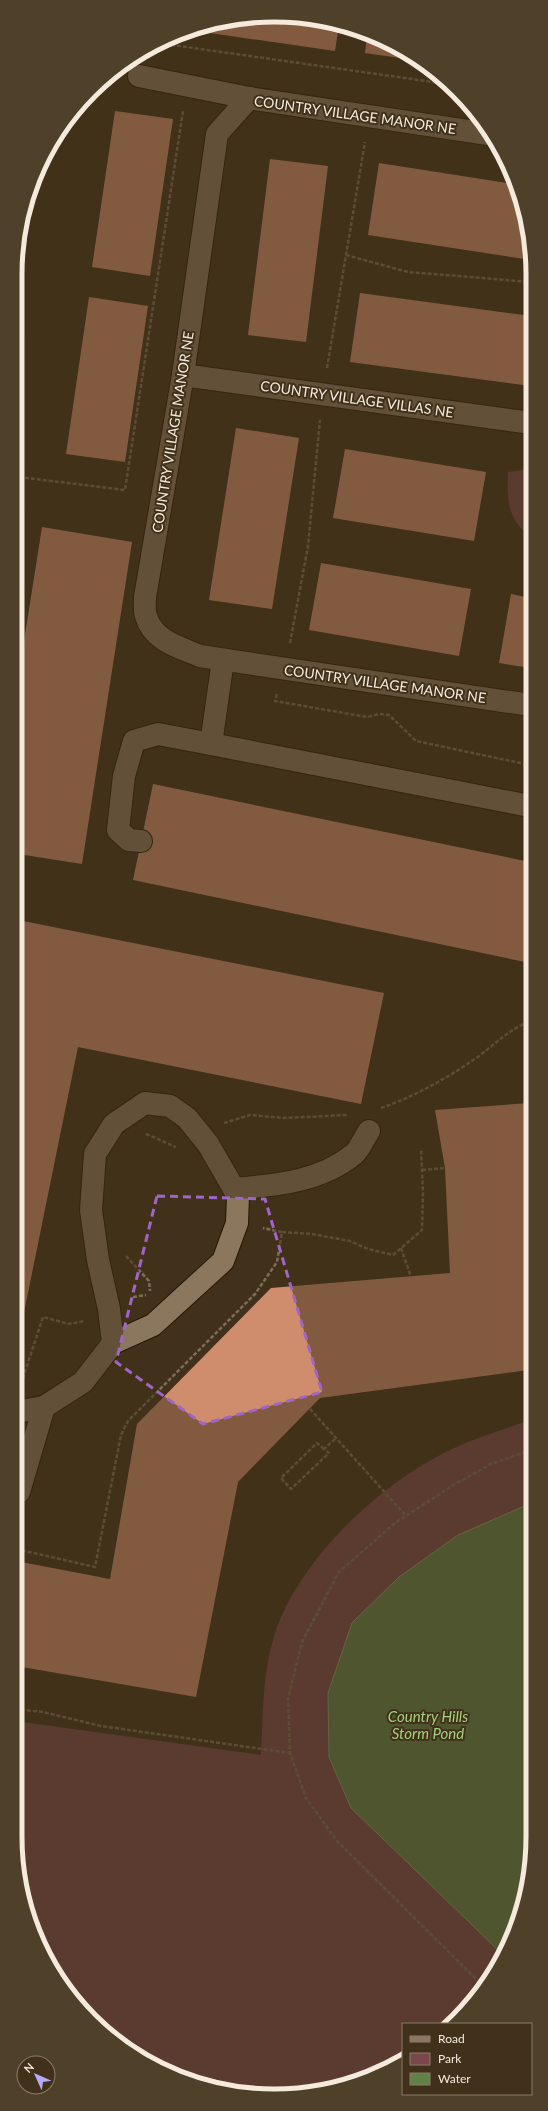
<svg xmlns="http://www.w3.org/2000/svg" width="548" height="2111" font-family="Lato,sans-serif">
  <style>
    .green { fill: #7a484c }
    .water { fill: #618247; stroke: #8da174 }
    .building { fill: #d08d6e }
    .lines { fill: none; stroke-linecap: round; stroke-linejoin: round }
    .minor-casing { stroke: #281803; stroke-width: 24 }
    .path { stroke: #7c6e5a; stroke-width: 2.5; stroke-dasharray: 4 2; stroke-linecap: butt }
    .minor { stroke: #8a775e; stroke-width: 22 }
    .marked { fill: none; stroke: #a065c8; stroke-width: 3; stroke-dasharray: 8 5; stroke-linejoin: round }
    .labels { text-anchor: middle; stroke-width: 4; stroke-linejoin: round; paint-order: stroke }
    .street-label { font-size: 14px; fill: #f5eadc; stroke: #41311a }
    .water-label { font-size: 15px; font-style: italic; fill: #a1d27d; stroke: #41311a }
    .rim { fill: none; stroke: #f5eadc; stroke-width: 5 }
  </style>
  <rect width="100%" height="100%" fill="#41311a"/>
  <g class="green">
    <path d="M 530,469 L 530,536 C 507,520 507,498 508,472 Z"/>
    <path d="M 529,1420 L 528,1887 L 489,1981 L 449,2024 L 403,2024 L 403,2057 L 341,2087 L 257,2095 L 159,2069 L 79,2008 L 35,1936 L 15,1837 L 15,1721 L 261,1755 C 263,1718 262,1680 272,1644 C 291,1567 376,1487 444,1453 C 471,1439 501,1431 529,1420 Z"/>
  </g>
  <polygon class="water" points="529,1504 528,1887 501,1953 351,1808 329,1757 328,1693 352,1623 399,1577 458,1535"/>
  <g class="building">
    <polygon points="223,20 324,20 339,25 335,51 196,31"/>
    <polygon points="367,35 389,42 414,60 365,53"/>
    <polygon points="115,111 173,119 150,276 92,267"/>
    <polygon points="270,159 328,166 306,342 248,335"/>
    <polygon points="379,163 514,184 531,240 531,260 368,235"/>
    <polygon points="360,293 531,316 531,386 350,362"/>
    <polygon points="89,297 148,306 125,462 66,454"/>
    <polygon points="236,428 299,438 272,609 209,600"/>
    <polygon points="345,449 486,472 474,541 333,518"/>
    <polygon points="42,527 132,542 82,864 18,854 19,673"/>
    <polygon points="321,563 471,589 459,656 309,630"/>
    <polygon points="511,594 530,598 530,668 499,663"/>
    <polygon points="153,784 530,862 530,963 133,880"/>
    <polygon points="18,920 384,993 361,1104 78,1047 17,1347"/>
    <polygon points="529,1103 529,1370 320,1398 238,1482 196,1697 16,1666 16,1561 110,1579 137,1424 271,1288 450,1273 445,1168 435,1110"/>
  </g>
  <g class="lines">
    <g class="minor-casing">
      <g id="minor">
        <polyline points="139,76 249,98"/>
        <path d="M 488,134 L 249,98 L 217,134 L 183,375 L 145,597 C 145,603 144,611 146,616 C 153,641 179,647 200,656 L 530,705"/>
        <polyline points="183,375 531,423"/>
        <polyline points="223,660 211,744 530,806"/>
        <polyline points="141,841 129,840 118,830 124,776 134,741 158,734 211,744"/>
        <path d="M 234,1189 C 276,1185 320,1182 354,1154 C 360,1149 364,1138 369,1131"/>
        <polyline points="16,1412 44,1407"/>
        <polyline points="16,1492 19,1492 44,1407 83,1382 113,1343 153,1325 223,1261 237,1223 238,1196 208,1144 187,1118 170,1106 145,1103 114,1124 95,1154 91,1210 98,1260 109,1309 113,1343"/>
      </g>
    </g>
    <g class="path">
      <polyline points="165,44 447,84"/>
      <polyline points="346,255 408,272 531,282"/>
      <polyline points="327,368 365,142"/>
      <polyline points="19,477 125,490 183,111"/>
      <polyline points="290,643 308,546 320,420"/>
      <polyline points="277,694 275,701 367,717 379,714 389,715 416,741 530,765"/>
      <path d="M 381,1108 C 416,1096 449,1077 479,1056 C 496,1043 510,1029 530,1021"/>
      <polyline points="224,1123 250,1115 284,1118 347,1115"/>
      <polyline points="146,1134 176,1147"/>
      <polyline points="422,1170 445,1168"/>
      <polyline points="282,1232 312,1234 350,1241 368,1249 393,1255 422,1230 423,1193 421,1148"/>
      <polyline points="401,1248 411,1277"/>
      <polyline points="126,1256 149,1281 150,1291"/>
      <polyline points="133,1297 146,1295"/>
      <polyline points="21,1384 43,1317 69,1324 84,1321"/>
      <polyline points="310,1409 406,1516"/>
      <polyline points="324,1449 317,1443 281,1478 291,1489 329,1453 324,1449 336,1438"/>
      <polyline points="16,1549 95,1567 121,1435 128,1421 255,1294 277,1262 282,1232 263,1228"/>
      <polyline points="15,1709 43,1712 101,1726 290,1753"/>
      <polyline points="484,1987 337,1841 306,1798 290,1753 288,1699 302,1642 339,1572 395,1523 455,1484 491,1464 529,1451"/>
    </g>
    <use href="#minor" class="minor"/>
  </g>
  <path d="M0 0H548V2111H0ZM 157,1196 L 265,1199 L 322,1392 L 203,1424 L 116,1362 Z" fill="#41311a" fill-opacity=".55" fill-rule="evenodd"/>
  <path class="marked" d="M 157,1196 L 265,1199 L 322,1392 L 203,1424 L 116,1362 Z"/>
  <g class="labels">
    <g class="street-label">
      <text transform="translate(355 115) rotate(8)" y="5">COUNTRY VILLAGE MANOR NE</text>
      <text transform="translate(357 399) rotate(8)" y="5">COUNTRY VILLAGE VILLAS NE</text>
      <text transform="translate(173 432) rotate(-81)" y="5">COUNTRY VILLAGE MANOR NE</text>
      <text transform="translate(385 684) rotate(8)" y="5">COUNTRY VILLAGE MANOR NE</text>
    </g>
    <g class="water-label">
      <text x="428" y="1722">Country Hills<tspan x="428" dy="17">Storm Pond</tspan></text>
    </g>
  </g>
  <path d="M0 0H548V2111H0ZM274 22H274A252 252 0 0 1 526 274V1837A252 252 0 0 1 274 2089H274A252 252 0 0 1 22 1837V274A252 252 0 0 1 274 22Z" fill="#4f402a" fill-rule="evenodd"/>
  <path class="rim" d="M274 22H274A252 252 0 0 1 526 274V1837A252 252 0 0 1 274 2089H274A252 252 0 0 1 22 1837V274A252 252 0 0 1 274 22Z"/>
  <rect x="402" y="2023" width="130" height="72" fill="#41311a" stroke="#897b68"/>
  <rect x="410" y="2036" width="20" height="6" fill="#8a775e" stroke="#897b68"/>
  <text x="438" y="2043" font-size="12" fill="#f5eadc">Road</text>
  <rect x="410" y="2053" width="20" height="12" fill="#7a484c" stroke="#897b68"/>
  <text x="438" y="2063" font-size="12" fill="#f5eadc">Park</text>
  <rect x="410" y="2073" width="20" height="12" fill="#618247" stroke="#897b68"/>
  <text x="438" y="2083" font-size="12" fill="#f5eadc">Water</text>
  <g transform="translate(36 2075) rotate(315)"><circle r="19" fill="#41311a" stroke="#897b68"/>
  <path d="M0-3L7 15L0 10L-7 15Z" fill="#b3adf9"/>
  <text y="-6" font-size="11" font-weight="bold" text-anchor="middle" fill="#f5eadc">N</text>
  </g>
</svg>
